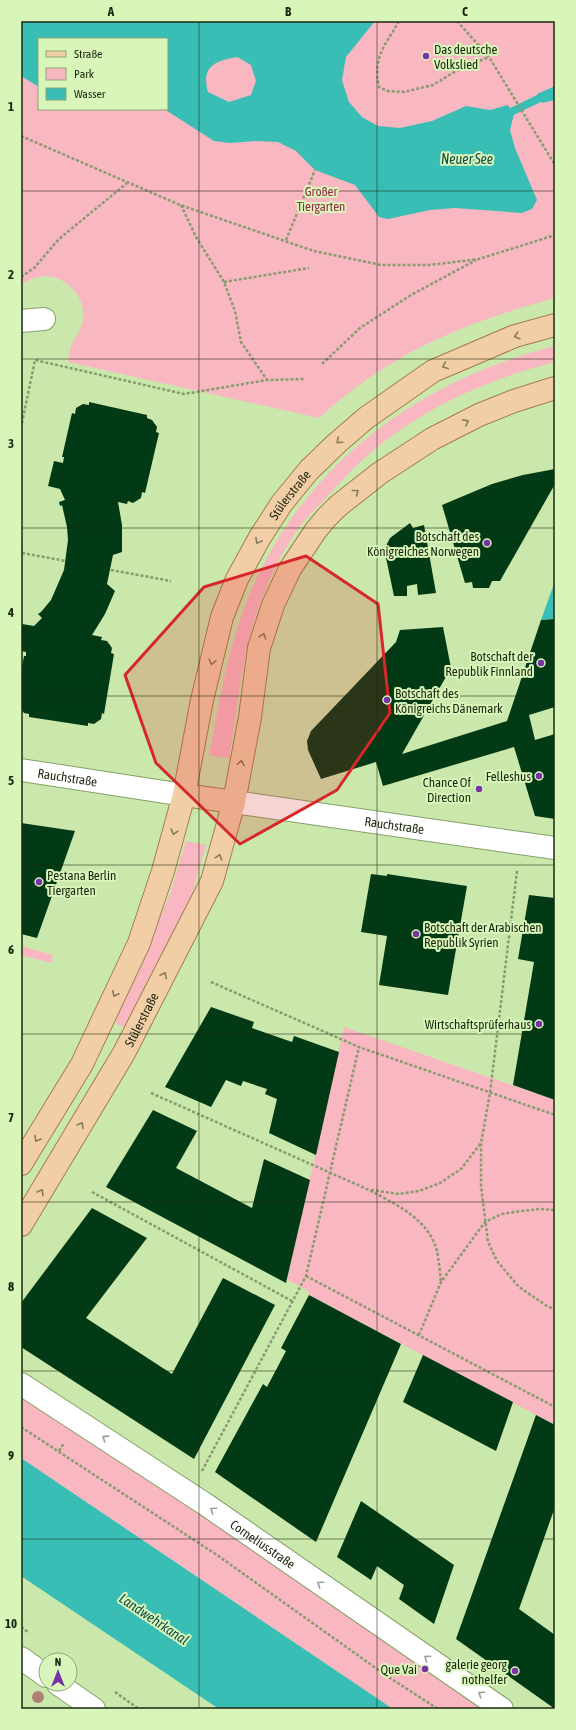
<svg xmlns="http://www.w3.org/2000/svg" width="576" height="1730" font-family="'Asap Condensed',sans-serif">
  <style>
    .green { fill: #f9b7c1; fill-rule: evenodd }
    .water { fill: #39beb5; fill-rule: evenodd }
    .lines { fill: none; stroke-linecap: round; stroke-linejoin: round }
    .stream { stroke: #39beb5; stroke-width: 8 }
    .building { fill: #013a14 }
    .minor-casing { stroke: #86a067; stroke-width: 24 }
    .major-casing { stroke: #a27f4b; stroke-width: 24 }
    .path { stroke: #869c6e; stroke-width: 2.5; stroke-dasharray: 3 2; stroke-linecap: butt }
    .minor { stroke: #fff; stroke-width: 22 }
    .major { stroke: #f2cea6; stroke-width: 22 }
    .tree { fill: #ad8074 }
    .oneway { stroke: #887a5b }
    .oneway2 { stroke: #999e93 }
    .marked { fill: #d62828; fill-opacity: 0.2; stroke: #d62828; stroke-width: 3; stroke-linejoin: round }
    .grid { fill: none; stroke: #1d2710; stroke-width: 1; stroke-opacity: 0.55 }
    .poi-dot { fill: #7732a5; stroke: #d8f6b9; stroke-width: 1.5 }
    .labels { text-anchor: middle; stroke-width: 4; stroke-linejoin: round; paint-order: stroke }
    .poi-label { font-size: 13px; fill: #1d2710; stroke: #d8f6b9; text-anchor: end }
    .park-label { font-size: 13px; fill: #942a47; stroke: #d8f6b9 }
    .street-label { font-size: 13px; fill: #1d2710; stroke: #d8f6b9 }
    .water-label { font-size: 14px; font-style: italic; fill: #134b47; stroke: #d8f6b9 }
    .neatline { fill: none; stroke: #1d2710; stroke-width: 1.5 }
    .grid-label { font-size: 13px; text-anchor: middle; font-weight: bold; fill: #1d2710 }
  </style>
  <rect width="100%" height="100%" fill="#cbe8ac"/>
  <g class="green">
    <path d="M 21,21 L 555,21 L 555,298 C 461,324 392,352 319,418 L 68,362 C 69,356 70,349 72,344 C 77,335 82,329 83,319 C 86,294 62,272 38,277 C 32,278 26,282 21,284 ZM 39,39 L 167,39 L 167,109 L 39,109 Z"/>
    <path d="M 555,346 L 555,362 C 488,379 422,408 369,454 C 354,467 340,482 327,497 C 319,506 309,514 302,524 C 280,552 264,590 253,624 C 240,667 237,714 229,758 L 209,755 C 219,704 227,652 246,603 C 299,467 417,381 555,346 Z"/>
    <polygon points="186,841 206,845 191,898 126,1027 120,1026 116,1022 117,1018 170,894"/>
    <polygon points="21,946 53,955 51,963 21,955"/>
    <polygon points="344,1027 555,1100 555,1425 309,1295 307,1290 287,1280"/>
    <polygon points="21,1395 124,1461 487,1709 393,1709 21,1458"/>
  </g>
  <g class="water">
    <path d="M 21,21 L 375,21 L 346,57 L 342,80 L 349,102 L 362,117 L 378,126 L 400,128 L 432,121 L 466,106 L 490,110 L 508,105 L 514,114 L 510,130 L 515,148 L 537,200 L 532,209 L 522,213 L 455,208 L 430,210 L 388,219 L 379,217 L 355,185 L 315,170 L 296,151 L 278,142 L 256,141 L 229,143 L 214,141 L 164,109 L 167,109 L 167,39 L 39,39 L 39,87 L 21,76 ZM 237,57 L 251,65 L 256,81 L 251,95 L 229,102 L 208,92 C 201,67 214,61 237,57 Z"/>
    <polygon points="555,86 555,100 542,103 537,94"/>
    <polygon points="554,584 555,584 555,619 541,620"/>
    <polygon points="21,1458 393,1709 219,1709 21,1576"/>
  </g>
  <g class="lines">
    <polyline class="stream" points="513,111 540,98"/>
  </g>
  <g class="building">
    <polygon points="89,402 147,415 147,418 152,420 157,427 156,432 159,433 145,493 142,492 141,498 133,503 128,501 127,504 118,502 122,525 122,552 113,555 107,584 115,591 105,614 92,635 102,637 101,640 107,641 112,648 111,653 114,654 104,714 102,713 101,719 94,724 88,723 88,726 29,717 29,714 24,713 21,709 21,672 24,656 26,656 26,652 21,651 21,628 22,624 34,626 42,618 38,614 41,612 51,600 64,570 68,540 67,527 62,505 60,506 59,502 65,500 60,489 48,486 54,461 63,463 64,457 62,457 72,413 75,414 76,408 83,404 89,405"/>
    <polygon points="555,469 555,484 500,581 492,581 489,588 473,588 472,582 465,583 442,505 492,484 523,475"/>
    <polygon points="410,523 413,528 424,525 436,593 418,595 417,584 407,586 407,596 394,596 385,553 387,544 390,538"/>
    <polygon points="555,619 555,707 529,715 535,740 555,734 555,819 535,816 514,747 383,786 376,762 321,779 308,750 307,741 311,731 396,642 400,630 443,627 451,668 402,754 507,721 541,620"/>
    <polygon points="21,823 75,831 37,938 21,934"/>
    <polygon points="371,874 387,876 387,874 467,886 448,995 379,985 387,936 361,932"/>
    <polygon points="529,895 555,898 555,1100 513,1085 534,962 518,959"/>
    <polygon points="211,1007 254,1022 252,1028 292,1042 294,1036 339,1052 316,1155 269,1133 277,1099 265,1094 267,1089 243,1081 241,1086 226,1080 211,1107 165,1087"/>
    <polygon points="153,1110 197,1131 176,1168 252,1208 264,1159 310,1180 286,1283 106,1187"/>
    <polygon points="92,1208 147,1238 86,1318 172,1374 223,1278 275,1305 194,1459 21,1347 21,1303"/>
    <polygon points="309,1295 401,1344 316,1542 215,1472 263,1384 267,1387 286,1351 281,1348"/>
    <polygon points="423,1355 513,1402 496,1451 403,1402"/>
    <polygon points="536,1415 555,1425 555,1507 519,1609 555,1635 555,1709 456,1639"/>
    <polygon points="361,1501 454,1565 434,1624 399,1599 404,1585 377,1566 371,1580 337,1557"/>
  </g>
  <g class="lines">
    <g class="minor-casing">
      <g id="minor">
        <polyline points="21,321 44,319"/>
        <path id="s1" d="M 21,770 L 184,795"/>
        <path id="s2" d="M 234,802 L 555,848"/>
        <path id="s3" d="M 21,1384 L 205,1504 L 502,1709"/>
        <polyline points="21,1658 46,1676"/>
        <polyline points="58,1684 94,1709"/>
      </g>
    </g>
    <g class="major-casing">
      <g id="major">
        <polyline points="184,795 234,802"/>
        <path id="s4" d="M 21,1164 L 82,1064 L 139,943 L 163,871 L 184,795 L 202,700 L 222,617 L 237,579 L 260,537 L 282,503 L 309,470 L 337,443 L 366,418 L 433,371 L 515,336 L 555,325"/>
        <path id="s5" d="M 21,1225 L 124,1053 L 212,881 L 234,802 L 250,717 L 259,648 L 273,605 L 290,569 L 316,530 L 326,518 L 338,506 L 380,473 L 432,439 L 479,415 L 514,401 L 555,388"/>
      </g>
    </g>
    <g class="path">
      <path d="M 399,21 C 386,45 372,57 379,87 L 387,91 L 404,92 L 433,85 L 456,71 L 489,57"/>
      <polyline points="457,21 489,57 555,165"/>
      <polyline points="21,136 180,205 314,251 381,265 429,265 479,259 555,235"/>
      <polyline points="181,205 196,237 224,282 235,311 241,342 267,380"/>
      <polyline points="286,240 315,170"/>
      <polyline points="21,277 34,268 59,239 127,183"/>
      <polyline points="224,282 309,268"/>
      <polyline points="322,364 360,328 411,295 476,260"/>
      <polyline points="21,428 35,360 184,394 267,380 304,379"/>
      <polyline points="21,542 22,553 21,557"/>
      <polyline points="22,553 66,561"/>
      <polyline points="111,570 171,581"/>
      <polyline points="517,871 490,1093 481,1143 481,1186 488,1242 497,1261 519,1287 547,1306 555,1310"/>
      <polyline points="211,982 359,1047 555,1115"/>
      <path d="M 151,1093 L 369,1190 C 395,1204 429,1219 437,1251 C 439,1261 440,1272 441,1282"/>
      <polyline points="371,1190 399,1194 419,1191 440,1183 461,1169 481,1143"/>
      <polyline points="92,1192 292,1301"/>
      <polyline points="306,1276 555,1407"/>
      <polyline points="419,1335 441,1282 485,1222 502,1214 521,1211 540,1209 555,1210"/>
      <polyline points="21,1427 217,1555 387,1676 438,1709"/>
      <polyline points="59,1451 64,1443"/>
      <polyline points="202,1471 306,1276 359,1047"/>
      <polyline points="21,1627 29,1633"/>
      <polyline points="115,1692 139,1709"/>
    </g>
    <use href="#minor" class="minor"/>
    <use href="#major" class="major"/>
  </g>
  <circle class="tree" cx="38" cy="1697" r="6"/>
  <defs><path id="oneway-chevron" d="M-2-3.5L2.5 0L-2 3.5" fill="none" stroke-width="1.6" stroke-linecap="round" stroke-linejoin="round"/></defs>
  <g class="oneway">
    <use href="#oneway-chevron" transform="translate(517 336) rotate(162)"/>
    <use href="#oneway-chevron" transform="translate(445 366) rotate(157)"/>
    <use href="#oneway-chevron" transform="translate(466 422) rotate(-27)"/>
    <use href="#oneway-chevron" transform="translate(339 441) rotate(138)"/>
    <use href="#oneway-chevron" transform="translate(356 492) rotate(-38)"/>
    <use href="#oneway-chevron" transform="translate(258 541) rotate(119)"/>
    <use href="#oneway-chevron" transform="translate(263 636) rotate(-72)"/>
    <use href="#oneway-chevron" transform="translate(212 662) rotate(103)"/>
    <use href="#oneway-chevron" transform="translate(241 763) rotate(-80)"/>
    <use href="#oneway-chevron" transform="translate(174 832) rotate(106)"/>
    <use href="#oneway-chevron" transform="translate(219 857) rotate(-73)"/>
    <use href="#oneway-chevron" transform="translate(164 975) rotate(-63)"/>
    <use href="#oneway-chevron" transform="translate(115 994) rotate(116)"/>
    <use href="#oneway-chevron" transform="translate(81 1125) rotate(-59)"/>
    <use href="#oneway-chevron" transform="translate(37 1139) rotate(121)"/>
    <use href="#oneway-chevron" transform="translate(41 1192) rotate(-59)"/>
  </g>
  <g class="oneway2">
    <use href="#oneway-chevron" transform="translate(105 1438) rotate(-147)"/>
    <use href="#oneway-chevron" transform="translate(213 1510) rotate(-145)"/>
    <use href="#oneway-chevron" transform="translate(320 1584) rotate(-145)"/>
    <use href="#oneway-chevron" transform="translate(427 1658) rotate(-145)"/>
    <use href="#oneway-chevron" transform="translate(481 1694) rotate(-146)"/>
  </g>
  <path class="marked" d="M 306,556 L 378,604 L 390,713 L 337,790 L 240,844 L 156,763 L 125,675 L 204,587 Z"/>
  <path class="grid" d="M 199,21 L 199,1709M 377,21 L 377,1709M 21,191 L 555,191M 21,359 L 555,359M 21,528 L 555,528M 21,696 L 555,696M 21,865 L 555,865M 21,1034 L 555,1034M 21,1202 L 555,1202M 21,1371 L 555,1371M 21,1539 L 555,1539"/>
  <g class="poi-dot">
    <circle cx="426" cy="56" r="4"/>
    <circle cx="487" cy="543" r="4"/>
    <circle cx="541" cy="663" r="4"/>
    <circle cx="387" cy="700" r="4"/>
    <circle cx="539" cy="776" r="4"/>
    <circle cx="479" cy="789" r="4"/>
    <circle cx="39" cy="882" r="4"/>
    <circle cx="416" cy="934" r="4"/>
    <circle cx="539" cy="1024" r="4"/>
    <circle cx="425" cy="1669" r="4"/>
    <circle cx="515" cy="1671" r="4"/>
  </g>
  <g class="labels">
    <g class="poi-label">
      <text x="434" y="54" text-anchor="start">Das deutsche<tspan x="434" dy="15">Volkslied</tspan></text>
      <text x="479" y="541">Botschaft des<tspan x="479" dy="15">Königreiches Norwegen</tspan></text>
      <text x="533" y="661">Botschaft der<tspan x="533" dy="15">Republik Finnland</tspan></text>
      <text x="395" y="698" text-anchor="start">Botschaft des<tspan x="395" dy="15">Königreichs Dänemark</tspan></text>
      <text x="531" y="781">Felleshus</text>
      <text x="471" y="787">Chance Of<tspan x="471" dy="15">Direction</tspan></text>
      <text x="47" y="880" text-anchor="start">Pestana Berlin<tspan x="47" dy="15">Tiergarten</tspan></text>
      <text x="424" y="932" text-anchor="start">Botschaft der Arabischen<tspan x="424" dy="15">Republik Syrien</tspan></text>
      <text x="531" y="1029">Wirtschaftsprüferhaus</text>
      <text x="507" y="1669">galerie georg<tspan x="507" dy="15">nothelfer</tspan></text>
      <text x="417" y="1674">Que Vai</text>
    </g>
    <g class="park-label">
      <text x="321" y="196">Großer<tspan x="321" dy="15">Tiergarten</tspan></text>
    </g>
    <g class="street-label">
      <text dy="5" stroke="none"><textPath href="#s4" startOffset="728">Stülerstraße</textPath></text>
      <text dy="5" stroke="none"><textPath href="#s1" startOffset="47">Rauchstraße</textPath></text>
      <text dy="5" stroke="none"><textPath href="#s2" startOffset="162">Rauchstraße</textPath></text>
      <text dy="5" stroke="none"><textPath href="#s5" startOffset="238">Stülerstraße</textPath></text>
      <text dy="5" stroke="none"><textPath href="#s3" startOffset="290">Corneliusstraße</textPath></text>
    </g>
    <g class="water-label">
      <text x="467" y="164">Neuer See</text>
      <text transform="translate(154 1619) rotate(34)" y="5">Landwehrkanal</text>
    </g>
  </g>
  <rect width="576" height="1730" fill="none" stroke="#d8f6b9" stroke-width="44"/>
  <rect x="38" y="38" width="130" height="72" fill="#d8f6b9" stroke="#8da375"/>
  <rect x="46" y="51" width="20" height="6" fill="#f2cea6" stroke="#8da375"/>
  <text x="74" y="58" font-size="12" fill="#1d2710">Straße</text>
  <rect x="46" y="68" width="20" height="12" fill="#f9b7c1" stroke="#8da375"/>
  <text x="74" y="78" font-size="12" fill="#1d2710">Park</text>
  <rect x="46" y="88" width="20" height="12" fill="#39beb5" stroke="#8da375"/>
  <text x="74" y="98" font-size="12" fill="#1d2710">Wasser</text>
  <g transform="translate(58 1672)"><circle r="19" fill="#d8f6b9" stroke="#8da375"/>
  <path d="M0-3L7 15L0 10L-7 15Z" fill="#7732a5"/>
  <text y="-6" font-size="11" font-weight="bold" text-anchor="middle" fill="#1d2710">N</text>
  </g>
  <rect x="22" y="22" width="532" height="1686" class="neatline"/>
  <g class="grid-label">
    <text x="111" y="16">A</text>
    <text x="288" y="16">B</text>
    <text x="465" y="16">C</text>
    <text x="11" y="111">1</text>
    <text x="11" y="279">2</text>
    <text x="11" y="448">3</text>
    <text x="11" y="617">4</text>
    <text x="11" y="785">5</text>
    <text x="11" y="954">6</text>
    <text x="11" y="1122">7</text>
    <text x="11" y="1291">8</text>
    <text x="11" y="1460">9</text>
    <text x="11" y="1628">10</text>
  </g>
</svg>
